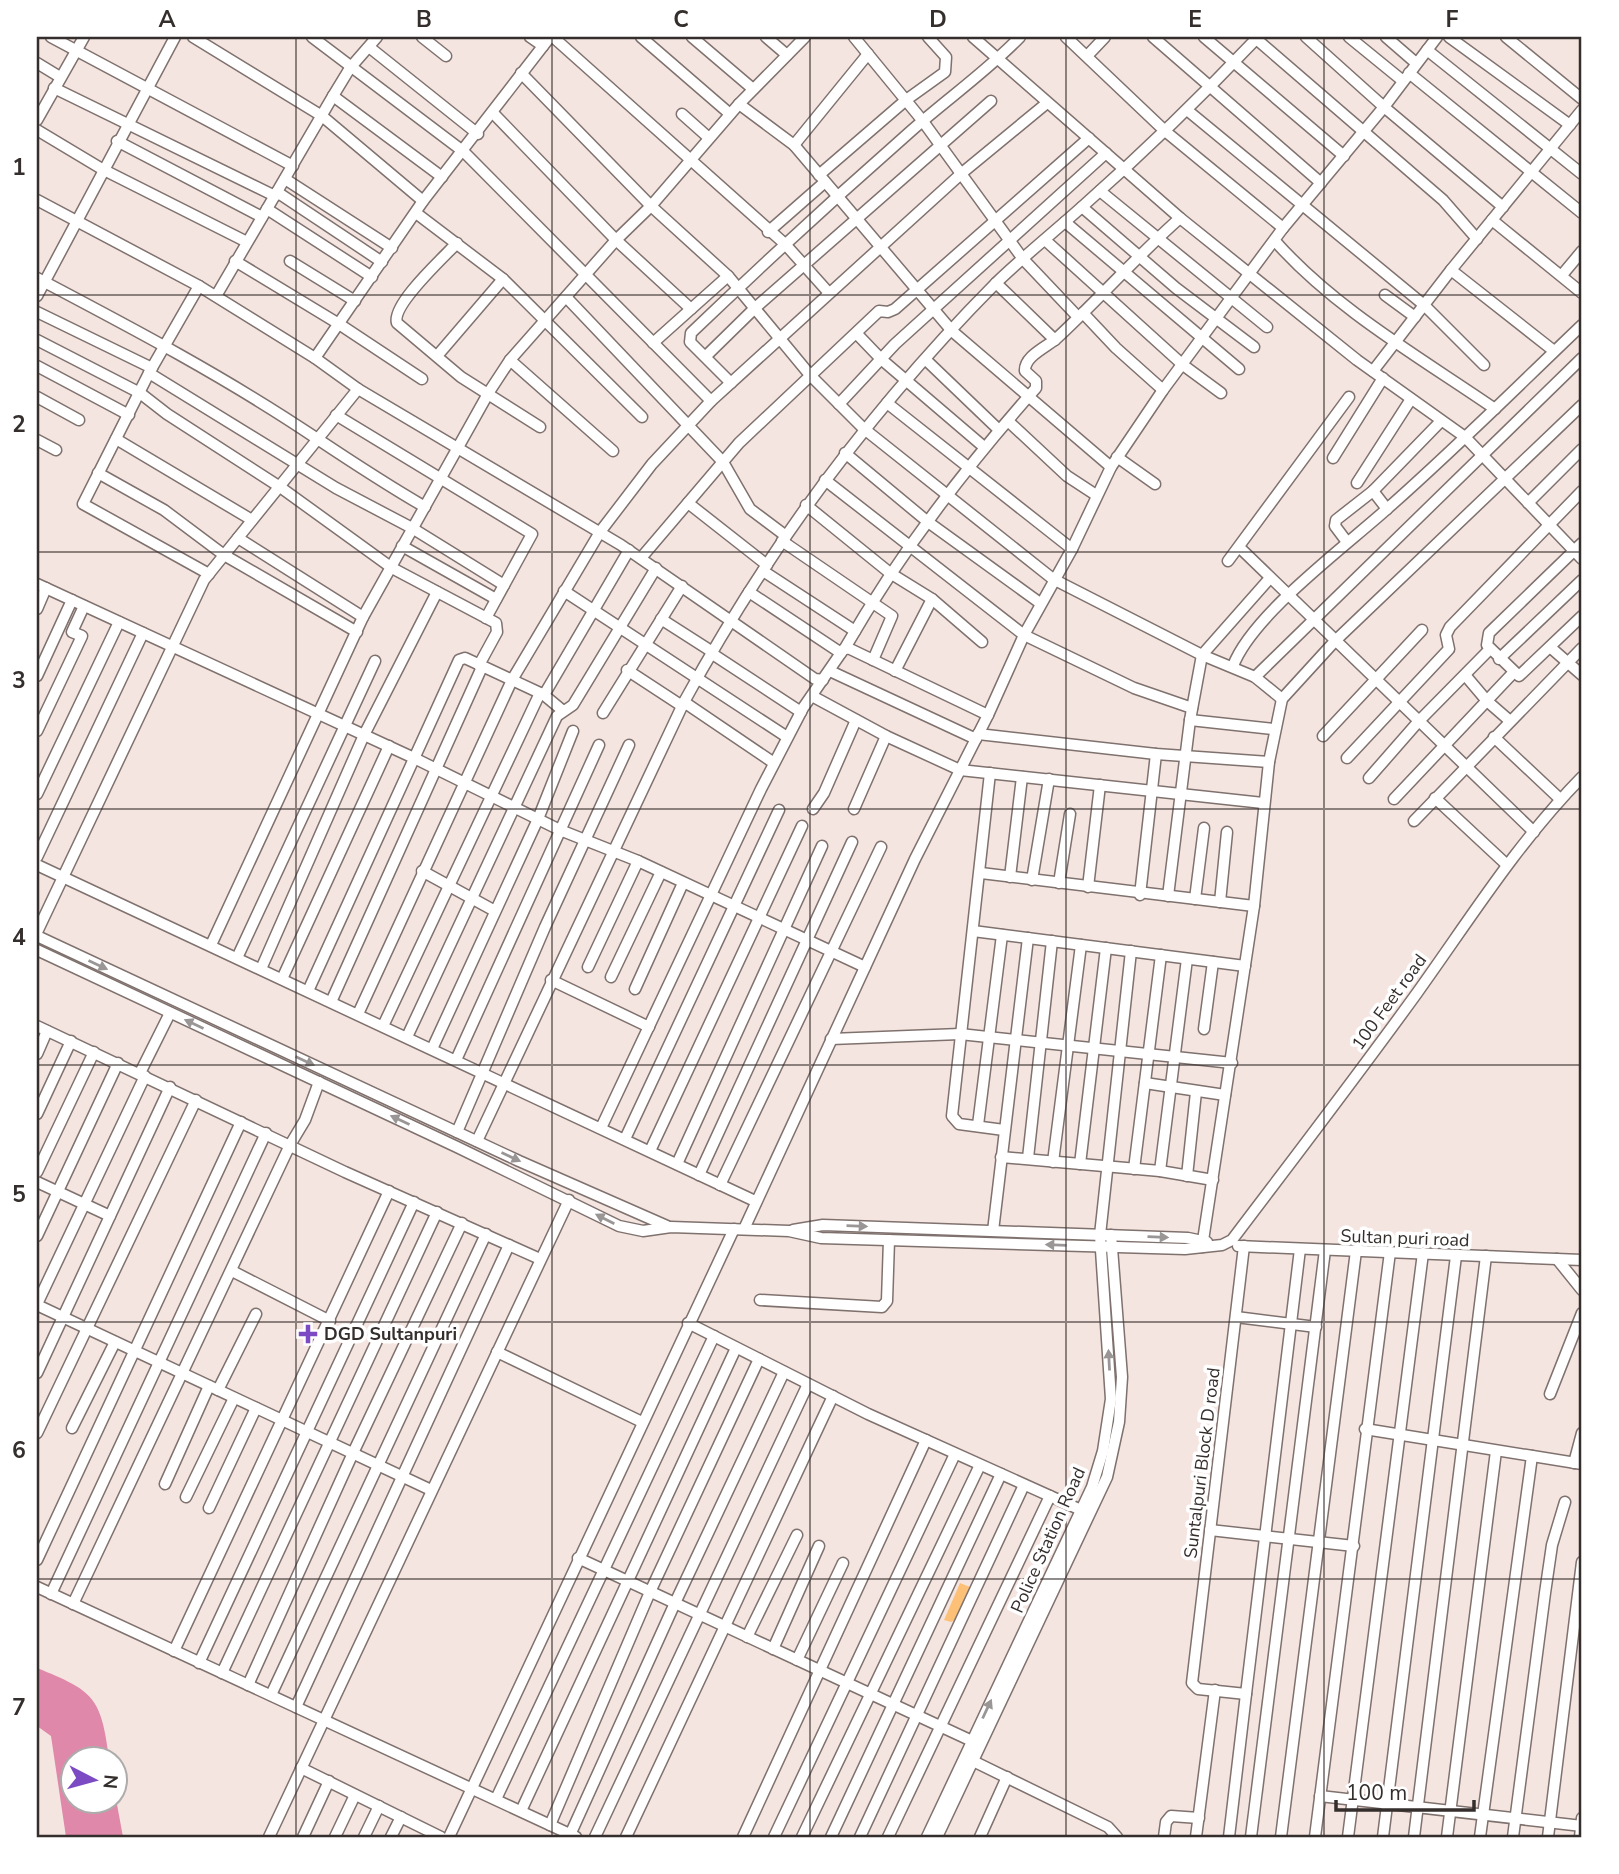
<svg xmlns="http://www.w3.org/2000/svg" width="1619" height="1874" font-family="'Nunito Sans',sans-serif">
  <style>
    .green { fill: #fcc177 }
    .water { fill: #df88a9 }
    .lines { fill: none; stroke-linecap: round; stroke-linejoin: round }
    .minor-casing { stroke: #7f716d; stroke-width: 13 }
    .minor { stroke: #fff; stroke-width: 10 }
    .oneway { fill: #9a9696 }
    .grid { fill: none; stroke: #342e2c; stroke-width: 2; stroke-opacity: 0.55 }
    .poi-dot { fill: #7c4ac2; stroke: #fff; stroke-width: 2.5 }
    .labels { text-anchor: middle; stroke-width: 7; stroke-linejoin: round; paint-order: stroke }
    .street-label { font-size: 18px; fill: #342e2c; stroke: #fff }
    .poi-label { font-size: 18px; font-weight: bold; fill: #342e2c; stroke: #fff; text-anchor: start }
    .neatline { fill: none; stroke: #342e2c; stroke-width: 2.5 }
    .grid-label { font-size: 23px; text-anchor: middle; font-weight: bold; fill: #342e2c }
  </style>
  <rect width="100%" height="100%" fill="#f5e5e1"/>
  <polygon class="green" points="960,1583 975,1589 959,1622 955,1620 951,1622 944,1620"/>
  <path class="water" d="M 37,1668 C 94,1691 101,1697 109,1758 L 74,1758 L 74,1800 L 116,1799 L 123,1837 L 66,1837 L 51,1736 L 37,1726 Z"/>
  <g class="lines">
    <g class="minor-casing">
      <g id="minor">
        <polyline points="51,37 293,166"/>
        <polyline points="193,37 322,116 423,201"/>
        <polyline points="312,37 464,152 711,401"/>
        <polyline points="422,37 446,56"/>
        <polyline points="530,37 543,46"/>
        <polyline points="553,37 785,244 829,293"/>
        <polyline points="641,37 730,114"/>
        <polyline points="692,37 753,89"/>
        <polyline points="766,37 787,55"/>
        <polyline points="854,37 922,120 1023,259 1078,317"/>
        <polyline points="973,37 1180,218 1357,360 1465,437 1582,559"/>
        <polyline points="1066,37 1165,131 1283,228"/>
        <polyline points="1153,37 1321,183"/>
        <polyline points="1204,37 1344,156"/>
        <polyline points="1254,37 1443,200 1477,239"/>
        <polyline points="1306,37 1384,107 1503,207"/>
        <polyline points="1349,37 1403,81"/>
        <polyline points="1386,37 1416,63"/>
        <polyline points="1449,37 1570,125"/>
        <polyline points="1506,37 1582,99"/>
        <polyline points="369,47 478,134"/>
        <polyline points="1427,50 1582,174"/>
        <polyline points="1087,56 1105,37"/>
        <polyline points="37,63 60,77"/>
        <polyline points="521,73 651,206 728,276"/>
        <polyline points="1409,73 1582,213"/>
        <polyline points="54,88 275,196"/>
        <polyline points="333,96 442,177"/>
        <polyline points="739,104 794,145 952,331 1111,467"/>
        <polyline points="1187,110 1424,305 1484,365"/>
        <polyline points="493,113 616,240 691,309 728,276 810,375 863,428 1053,579 1202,655 1255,677 1282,699"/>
        <polyline points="682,114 709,138"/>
        <polyline points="37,120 84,37"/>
        <polyline points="37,130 102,169 247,242"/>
        <polyline points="117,141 262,217"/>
        <polyline points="794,145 868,54"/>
        <polyline points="819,175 906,100 945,72 946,57 928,37"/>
        <polyline points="285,179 392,248"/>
        <polyline points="1100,191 1267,327"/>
        <polyline points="277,192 382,262"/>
        <polyline points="37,200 199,286 315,358 358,389 621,545 815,679 823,680"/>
        <polyline points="1082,207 1176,288 1254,347"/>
        <polyline points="267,209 372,277"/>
        <polyline points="416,213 503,279 642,417"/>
        <polyline points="1492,220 1582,293"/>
        <polyline points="1065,222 1239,369"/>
        <polyline points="768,232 825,182"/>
        <polyline points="1045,240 1183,365 1221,393"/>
        <path d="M 1275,241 C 1335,309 1421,358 1495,409"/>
        <path d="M 457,243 C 443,258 391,305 397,323 L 461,377 L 540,427"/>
        <polyline points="235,261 339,324 422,379"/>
        <polyline points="290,261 355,301"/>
        <polyline points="1451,270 1554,351"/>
        <polyline points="1562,275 1582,251"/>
        <path d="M 37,278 C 132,328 227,378 316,438 C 352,462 387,485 425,507"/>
        <polyline points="996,283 1055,340"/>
        <polyline points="199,286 149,373 83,504 209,574"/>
        <polyline points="1385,295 1415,317"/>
        <polyline points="37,296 175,37"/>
        <polyline points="216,296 333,96 350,68 377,37"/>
        <polyline points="566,297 723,462 750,509 786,536"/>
        <polyline points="37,312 152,368"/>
        <polyline points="1083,313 1116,348 1163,390"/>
        <polyline points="857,334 881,359 984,447"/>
        <polyline points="37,340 140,393 167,414 280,487 392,568 496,623 497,632 479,665"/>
        <polyline points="653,343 691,309"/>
        <polyline points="437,356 503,279"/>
        <polyline points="706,356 755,308 991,101"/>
        <polyline points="315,358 423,201 550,37"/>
        <polyline points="510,360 613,451"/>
        <polyline points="926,360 999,430"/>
        <polyline points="37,366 129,415"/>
        <polyline points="1373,371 1451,270 1582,110"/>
        <polyline points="149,373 336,488 412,528 504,585"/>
        <path d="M 731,383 L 690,342 L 691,333 C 763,264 836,197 911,131 C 947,99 986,72 1020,37"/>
        <polyline points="37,397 79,420"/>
        <polyline points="887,403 1072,549"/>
        <polyline points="839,404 895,344 1106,153"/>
        <polyline points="336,415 532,534 486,618"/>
        <polyline points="1008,421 1067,476 1096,495"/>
        <polyline points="116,439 252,520"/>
        <polyline points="37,440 56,450"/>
        <polyline points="845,453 928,522 1040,603"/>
        <polyline points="1117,457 1155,484"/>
        <polyline points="1333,458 1383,378"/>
        <polyline points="98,473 164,510 224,555 357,632"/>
        <polyline points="825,480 1024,635 1134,688 1192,708"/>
        <polyline points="1357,483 1411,399"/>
        <polyline points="1373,491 1387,509"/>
        <polyline points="688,503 767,565"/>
        <polyline points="1528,503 1582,449"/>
        <polyline points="806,505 890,573 932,599 982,642"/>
        <polyline points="238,538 363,617"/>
        <polyline points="782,541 892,616 873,660"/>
        <polyline points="1347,542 1335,526 1336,520 1373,491 1441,421"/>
        <polyline points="1582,543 1489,633 1487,645 1519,676 1582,616"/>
        <polyline points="402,546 496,599"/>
        <polyline points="1239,547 1534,832"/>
        <polyline points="641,558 739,443 879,311 888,312 895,309 1089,138"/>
        <polyline points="1228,561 1349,397"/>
        <polyline points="763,571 855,631"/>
        <polyline points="37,584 414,758 560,830 638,861 865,967"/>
        <polyline points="564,591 787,737"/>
        <polyline points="749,592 841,653"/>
        <polyline points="37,609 46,588"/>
        <polyline points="661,619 711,651"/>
        <polyline points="1550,647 1582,675"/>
        <path d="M 845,648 C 899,554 964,469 1036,388 L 1036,381 L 1025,371 C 1024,356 1047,347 1057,338 C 1099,299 1137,256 1180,218"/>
        <polyline points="711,653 801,712"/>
        <polyline points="1499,659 1582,580"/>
        <path d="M 1233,666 C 1252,615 1346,546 1388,508 C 1455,449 1518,386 1582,325"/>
        <polyline points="627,670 682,706"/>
        <polyline points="830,671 976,739"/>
        <polyline points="895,671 932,599"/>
        <polyline points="1465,675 1487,701 1510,721"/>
        <polyline points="37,676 72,600"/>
        <polyline points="1255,677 1582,358"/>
        <polyline points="544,695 562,710"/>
        <polyline points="812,696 886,736 960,770 1263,803"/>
        <polyline points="684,702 774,763"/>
        <polyline points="603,713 682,586"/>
        <polyline points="1190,720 1273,729"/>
        <polyline points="37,731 82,636 72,632 84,606"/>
        <polyline points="978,734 1156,754 1269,762"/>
        <polyline points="1323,736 1422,630"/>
        <polyline points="1494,737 1560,799"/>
        <polyline points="1347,758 1449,649 1446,635 1450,627 1582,491"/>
        <polyline points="990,773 952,1116 959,1124 1004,1130"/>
        <polyline points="1369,778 1418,722 1489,650"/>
        <polyline points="37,794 119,622"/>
        <polyline points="1435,798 1507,865"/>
        <polyline points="1394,799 1513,673"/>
        <polyline points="813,809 824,793 856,720"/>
        <polyline points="854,809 886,736"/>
        <polyline points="1414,821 1582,648"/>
        <polyline points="37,857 143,633"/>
        <polyline points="37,865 755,1201"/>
        <polyline points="422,871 495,911"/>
        <polyline points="981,873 1254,906"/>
        <polyline points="1010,877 1022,777"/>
        <polyline points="1032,880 1049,779"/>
        <polyline points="1059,883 1070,814"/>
        <polyline points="1088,887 1100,785"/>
        <polyline points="1140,895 1156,754"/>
        <polyline points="1168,896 1190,720 1202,655 1270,578"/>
        <polyline points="1195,899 1204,828"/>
        <polyline points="1220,902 1227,832"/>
        <polyline points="973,931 1245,966"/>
        <polyline points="37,932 204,580 358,389"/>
        <polyline points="37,936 519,1161 667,1226"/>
        <polyline points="211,945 363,617 489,392 510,360 616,240 651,206 739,104 805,37"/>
        <path d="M 37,950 L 457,1147 L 619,1226 L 643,1231 L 671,1227 L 789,1231 L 821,1238 L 1185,1249 L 1222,1245 L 1232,1240 C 1294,1158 1357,1076 1417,993 C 1470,919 1518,842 1582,777"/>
        <polyline points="237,958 375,661"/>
        <polyline points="588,967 638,861"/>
        <polyline points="261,969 364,735 437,592"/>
        <polyline points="611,977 661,872"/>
        <polyline points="282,979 389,746"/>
        <polyline points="551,980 649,1027"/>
        <polyline points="635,989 683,883"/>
        <polyline points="308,991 459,660 465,658 540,693"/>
        <polyline points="331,1002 482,667"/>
        <polyline points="358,1014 512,680 600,532 652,464 711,401 962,173 1047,103"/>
        <polyline points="37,1026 345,1172 540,1259"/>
        <polyline points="383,1026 540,693 544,695 629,550"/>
        <polyline points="1204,1029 1213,962"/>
        <polyline points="407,1037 557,716 573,705 656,568"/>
        <polyline points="831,1039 960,1034 1232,1063"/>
        <polyline points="432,1049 538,819 573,731"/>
        <polyline points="37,1054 47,1031"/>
        <polyline points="456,1060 599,745"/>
        <polyline points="140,1073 170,1013"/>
        <polyline points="1145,1083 1225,1095"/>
        <polyline points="37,1114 71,1041"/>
        <polyline points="978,1125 1002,935"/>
        <polyline points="601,1128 761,789 803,708 843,650 848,648 988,715"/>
        <polyline points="457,1132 545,927 629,745"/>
        <polyline points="625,1139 779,810"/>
        <path d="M 477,1141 L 684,702 C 768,548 872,408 996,283 C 1024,256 1054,232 1083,206 C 1144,152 1202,96 1258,37"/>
        <polyline points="650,1151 802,826"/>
        <polyline points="1001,1157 1160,1171 1213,1180"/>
        <polyline points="1028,1158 1052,941"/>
        <polyline points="1053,1162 1081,945"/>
        <polyline points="677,1164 822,846"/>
        <polyline points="1080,1164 1106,948"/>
        <polyline points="1134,1169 1161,955"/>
        <polyline points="1160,1171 1187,959"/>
        <polyline points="37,1172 94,1052"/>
        <polyline points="699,1175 852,842"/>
        <polyline points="1187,1176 1196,1092"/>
        <polyline points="37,1182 110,1216"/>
        <polyline points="720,1185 881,847"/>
        <polyline points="744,1229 915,859 988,715 1024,635 1072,549 1111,467 1163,390 1283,228 1384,107 1437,37"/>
        <polyline points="793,1230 823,1225 1188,1238 1207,1242"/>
        <polyline points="993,1231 1028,938"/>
        <polyline points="37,1236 118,1063"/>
        <polyline points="1238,1246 1582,1260"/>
        <polyline points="1244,1246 1192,1683 1198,1689 1246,1694 1300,1249"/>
        <polyline points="1202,1247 1254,906 1269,762 1282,699 1335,641 1582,405"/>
        <polyline points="1557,1259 1582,1290"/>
        <polyline points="232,1271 330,1321"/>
        <polyline points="760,1300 882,1307 887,1301 889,1240"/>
        <polyline points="37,1304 145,1076"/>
        <polyline points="37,1305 431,1490"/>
        <polyline points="1236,1317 1316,1327"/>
        <polyline points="688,1323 868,1414 1081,1510"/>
        <polyline points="497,1352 642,1422"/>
        <polyline points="37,1373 170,1087"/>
        <polyline points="218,1390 256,1314"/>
        <polyline points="1550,1394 1582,1313"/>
        <polyline points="72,1428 115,1342"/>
        <polyline points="1365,1429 1582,1464"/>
        <polyline points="37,1433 196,1100"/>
        <polyline points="1574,1463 1582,1433"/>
        <polyline points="165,1484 209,1386"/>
        <polyline points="186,1497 234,1398"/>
        <polyline points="209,1508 256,1408"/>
        <polyline points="1210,1530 1354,1546"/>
        <polyline points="578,1558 972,1741"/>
        <polyline points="37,1560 241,1122"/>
        <polyline points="37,1587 576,1837"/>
        <polyline points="51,1594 266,1133"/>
        <polyline points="73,1604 290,1145 305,1120 319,1082"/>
        <polyline points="747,1637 797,1535"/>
        <polyline points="773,1649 819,1546"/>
        <polyline points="174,1651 389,1191"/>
        <polyline points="797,1660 843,1563"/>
        <polyline points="199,1663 414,1202"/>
        <polyline points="222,1673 437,1212"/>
        <polyline points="248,1685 353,1453 462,1223"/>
        <polyline points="271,1695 486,1234"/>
        <polyline points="296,1707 509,1245"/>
        <polyline points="973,1761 1108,1827 1117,1837"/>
        <polyline points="301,1768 441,1837"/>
        <polyline points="1320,1796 1582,1826"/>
        <polyline points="496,1799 714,1336"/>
        <polyline points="521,1811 736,1348"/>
        <polyline points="550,1825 650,1592 759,1359"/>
        <polyline points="570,1835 675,1603 784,1372"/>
        <polyline points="269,1837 569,1200"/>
        <polyline points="303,1837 329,1781"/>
        <polyline points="335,1837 355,1795"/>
        <polyline points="364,1837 379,1806"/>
        <polyline points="391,1837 401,1817"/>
        <polyline points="449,1837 734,1229"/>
        <polyline points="595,1837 808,1384"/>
        <polyline points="626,1837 833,1396"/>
        <polyline points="743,1837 926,1440"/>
        <polyline points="774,1837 955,1454"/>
        <polyline points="802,1837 980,1465"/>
        <polyline points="831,1837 1001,1474"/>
        <polyline points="860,1837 1024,1485"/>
        <polyline points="888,1837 1050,1496"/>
        <polyline points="927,1837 1092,1487 1103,1451 1111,1399 1100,1235 1131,951"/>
        <polyline points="937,1837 1107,1477 1119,1422 1122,1377 1111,1235"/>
        <polyline points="980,1837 1007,1777"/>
        <polyline points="1164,1837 1166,1822 1171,1816 1199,1818"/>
        <polyline points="1196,1837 1215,1690"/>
        <polyline points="1229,1837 1246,1694"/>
        <polyline points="1251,1837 1325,1250"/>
        <polyline points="1281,1837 1356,1251"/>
        <polyline points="1315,1837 1390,1252"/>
        <polyline points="1348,1837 1423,1253"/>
        <polyline points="1383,1837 1456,1256"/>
        <polyline points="1414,1837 1486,1256"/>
        <polyline points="1447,1837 1496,1451"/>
        <polyline points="1480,1837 1532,1456"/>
        <polyline points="1513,1837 1545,1593 1552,1545 1565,1502"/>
        <polyline points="1548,1837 1582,1562"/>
        <polyline points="1580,1837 1582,1818"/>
      </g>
    </g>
    <use href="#minor" class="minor"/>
  </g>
  <defs><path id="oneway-solid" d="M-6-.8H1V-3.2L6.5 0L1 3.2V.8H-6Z" transform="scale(1.75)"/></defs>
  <g class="oneway">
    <use href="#oneway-solid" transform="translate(98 965) rotate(25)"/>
    <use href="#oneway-solid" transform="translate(194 1024) rotate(-155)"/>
    <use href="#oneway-solid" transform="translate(305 1061) rotate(25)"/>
    <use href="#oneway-solid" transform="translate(400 1120) rotate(-155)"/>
    <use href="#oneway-solid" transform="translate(511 1157) rotate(25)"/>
    <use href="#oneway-solid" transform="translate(605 1219) rotate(-153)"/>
    <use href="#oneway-solid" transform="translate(857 1226) rotate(2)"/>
    <use href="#oneway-solid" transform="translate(1158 1237) rotate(2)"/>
    <use href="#oneway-solid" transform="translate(1056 1245) rotate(-178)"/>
    <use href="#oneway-solid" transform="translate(1109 1360) rotate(-93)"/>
    <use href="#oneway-solid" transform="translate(987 1709) rotate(-65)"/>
  </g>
  <path class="grid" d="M 296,37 L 296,1837M 552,37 L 552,1837M 810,37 L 810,1837M 1066,37 L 1066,1837M 1324,37 L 1324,1837M 37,295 L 1582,295M 37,552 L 1582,552M 37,809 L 1582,809M 37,1065 L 1582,1065M 37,1322 L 1582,1322M 37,1579 L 1582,1579"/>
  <path class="poi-dot" d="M304.5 1323.5h7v7h7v7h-7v7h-7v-7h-7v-7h7z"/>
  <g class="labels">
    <g class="street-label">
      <text transform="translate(1389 1002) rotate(-54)" y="6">100 Feet road</text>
      <text transform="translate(1405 1238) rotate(2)" y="6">Sultan puri road</text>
      <text transform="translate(1202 1463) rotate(-83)" y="6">Suntalpuri Block D road</text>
      <text transform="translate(1048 1540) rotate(-66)" y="6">Police Station Road</text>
    </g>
    <g class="poi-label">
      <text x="324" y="1340">DGD Sultanpuri</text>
    </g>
  </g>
  <rect width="1619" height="1874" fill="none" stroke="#ffffff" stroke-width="77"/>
  <g transform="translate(94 1780) rotate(96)"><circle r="33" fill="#ffffff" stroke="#aeabab" stroke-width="2"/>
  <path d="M0-5L12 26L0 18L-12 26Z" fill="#7c4ac2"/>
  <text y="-10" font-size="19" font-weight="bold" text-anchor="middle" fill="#342e2c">N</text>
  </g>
  <path d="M1336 1800v10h138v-10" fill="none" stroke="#342e2c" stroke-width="3.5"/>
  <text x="1346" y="1800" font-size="21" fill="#342e2c" stroke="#ffffff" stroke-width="5" paint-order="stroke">100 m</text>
  <rect x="38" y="38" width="1542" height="1798" class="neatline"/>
  <g class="grid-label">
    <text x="167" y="27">A</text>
    <text x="424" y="27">B</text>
    <text x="681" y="27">C</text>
    <text x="938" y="27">D</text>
    <text x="1195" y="27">E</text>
    <text x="1452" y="27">F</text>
    <text x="19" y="175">1</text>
    <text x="19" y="432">2</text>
    <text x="19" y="688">3</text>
    <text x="19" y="945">4</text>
    <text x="19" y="1202">5</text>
    <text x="19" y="1458">6</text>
    <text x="19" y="1715">7</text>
  </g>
</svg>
